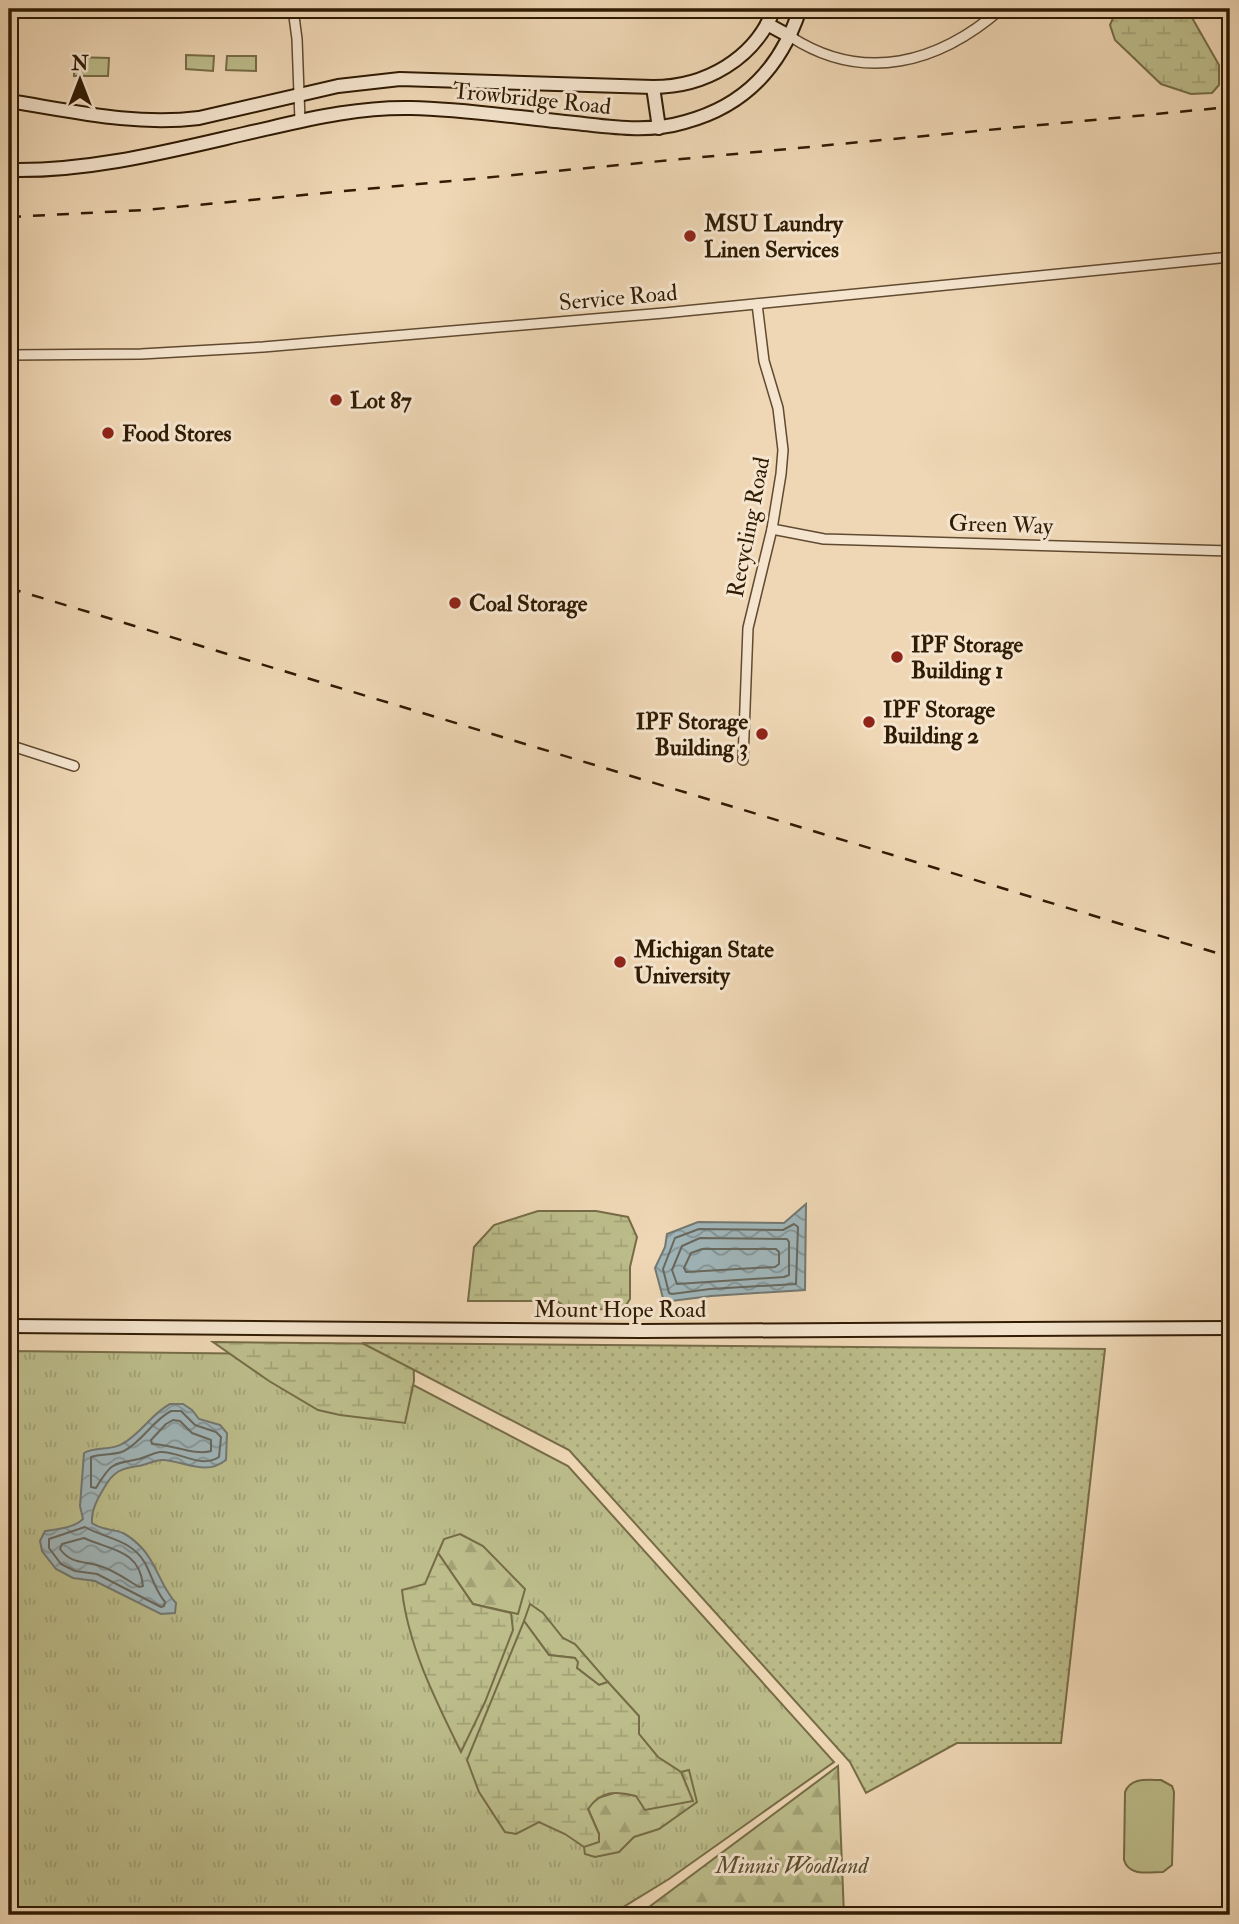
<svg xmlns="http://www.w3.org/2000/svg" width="1239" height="1924" font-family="'IM FELL Double Pica',serif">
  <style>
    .grass { fill: url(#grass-tufts); stroke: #766c47; stroke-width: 2 }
    .forest { fill: url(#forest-firs); stroke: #766c47; stroke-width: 2 }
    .wetland { fill: url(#wetland-marsh); stroke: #766c47; stroke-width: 2 }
    .park { fill: url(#park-dots); stroke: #766c47; stroke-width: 2 }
    .pitch { fill: #bcbd8b; stroke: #766c47; stroke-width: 2 }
    .water { fill: url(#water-waves); stroke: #737871; stroke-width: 2 }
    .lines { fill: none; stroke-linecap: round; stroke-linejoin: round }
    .shore { stroke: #68685e; stroke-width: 2 }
    .street-casing { stroke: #604a30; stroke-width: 12 }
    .secondary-casing { stroke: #301b03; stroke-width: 16 }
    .street { stroke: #f5e5cf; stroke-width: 9 }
    .secondary { stroke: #f5e5cf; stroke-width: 12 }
    .rail { stroke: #301b03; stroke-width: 2.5; stroke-dasharray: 12 12; stroke-linecap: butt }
    .poi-dot { fill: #8f2418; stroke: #f5e5cf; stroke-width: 2.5 }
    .labels { text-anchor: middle; stroke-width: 6; stroke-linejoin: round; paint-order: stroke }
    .street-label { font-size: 23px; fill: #301b03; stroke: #f5e5cf }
    .poi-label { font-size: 23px; font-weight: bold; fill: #301b03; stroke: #f5e5cf; text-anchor: start }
    .park-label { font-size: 23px; font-style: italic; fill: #5a4c2c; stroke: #f5e5cf }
  </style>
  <defs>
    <pattern id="grass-tufts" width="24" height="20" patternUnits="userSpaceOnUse" patternTransform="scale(1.75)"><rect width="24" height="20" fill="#bcbd8b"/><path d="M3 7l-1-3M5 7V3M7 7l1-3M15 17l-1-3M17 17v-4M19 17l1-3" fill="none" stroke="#a2a276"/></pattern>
    <pattern id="forest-firs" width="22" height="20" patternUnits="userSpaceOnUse" patternTransform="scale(1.75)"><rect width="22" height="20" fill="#bcbd8b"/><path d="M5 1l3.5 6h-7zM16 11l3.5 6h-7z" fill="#a2a276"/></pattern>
    <pattern id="wetland-marsh" width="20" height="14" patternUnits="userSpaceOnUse" patternTransform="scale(1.75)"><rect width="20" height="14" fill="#bcbd8b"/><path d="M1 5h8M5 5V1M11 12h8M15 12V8" fill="none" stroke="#a2a276"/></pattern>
    <pattern id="park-dots" width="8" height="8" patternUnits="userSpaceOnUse" patternTransform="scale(1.75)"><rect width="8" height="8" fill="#bcbd8b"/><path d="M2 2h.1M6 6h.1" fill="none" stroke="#a2a276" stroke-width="1.8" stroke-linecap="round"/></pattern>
    <pattern id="water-waves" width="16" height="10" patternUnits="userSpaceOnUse" patternTransform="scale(1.75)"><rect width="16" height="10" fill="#a0b6ba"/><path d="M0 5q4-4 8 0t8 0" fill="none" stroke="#839395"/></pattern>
  </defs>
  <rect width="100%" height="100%" fill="#efd7b5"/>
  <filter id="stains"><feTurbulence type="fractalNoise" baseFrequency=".00286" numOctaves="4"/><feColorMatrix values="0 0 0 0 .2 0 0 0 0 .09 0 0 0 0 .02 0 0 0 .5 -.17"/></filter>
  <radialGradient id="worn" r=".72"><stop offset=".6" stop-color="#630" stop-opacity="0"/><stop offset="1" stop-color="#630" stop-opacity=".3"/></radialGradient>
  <polygon class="grass" points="9,1351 356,1355 568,1466 834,1762 669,1879 617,1911 616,1915 9,1915"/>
  <g class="forest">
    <polygon points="460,1534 483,1546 525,1589 518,1614 473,1604 438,1553 444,1539"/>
    <polygon points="530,1604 543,1613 563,1638 575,1644 608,1682 599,1685 577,1668 575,1658 549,1655 524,1621"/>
    <polygon points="838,1766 844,1915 641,1915 641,1913"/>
    <polygon points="689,1770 697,1802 659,1829 634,1837 619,1852 595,1857 585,1854 584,1847 599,1834 588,1809 595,1799 617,1792 636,1796 692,1800 681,1772"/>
  </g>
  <g class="wetland">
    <polygon points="1178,9 1187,9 1219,65 1219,85 1212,93 1191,94 1161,84 1115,40 1110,25 1113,18 1153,15"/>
    <polygon points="538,1211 596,1211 628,1217 637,1237 630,1267 630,1299 623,1310 567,1308 557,1301 468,1301 474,1247 494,1225"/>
    <polygon points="213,1342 413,1344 414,1381 405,1423 340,1415 318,1410 269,1381"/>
    <path d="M 438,1553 L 473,1604 L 511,1613 L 513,1630 L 485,1702 L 461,1752 C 436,1701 408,1646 402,1590 L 425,1584 Z"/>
    <path d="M 524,1621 L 549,1655 L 575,1658 L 578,1662 L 577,1668 L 599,1685 L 608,1682 L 639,1716 L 639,1734 L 658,1757 L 681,1772 L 693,1801 L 645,1810 L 636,1796 C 616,1791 601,1790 588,1809 L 599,1834 L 599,1842 L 584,1847 L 565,1834 L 539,1822 L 516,1834 L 505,1832 L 479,1792 L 467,1760 Z"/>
  </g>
  <polygon class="park" points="362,1343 1105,1349 1061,1743 957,1743 866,1793 850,1762 569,1450"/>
  <g class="pitch">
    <polygon points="186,55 214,56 213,71 186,69"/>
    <polygon points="227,56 256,56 256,71 226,70"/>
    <polygon points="74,57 109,58 108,76 74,76"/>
    <path d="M 1161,1780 L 1172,1786 L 1174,1792 L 1172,1865 L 1163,1872 C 1150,1872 1129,1877 1124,1860 L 1125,1792 C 1131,1777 1147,1780 1161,1780 Z"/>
  </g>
  <g class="water">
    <polygon points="806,1204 805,1290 711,1296 664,1302 655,1268 665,1247 667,1234 698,1222 784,1223"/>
    <path d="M 170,1404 L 183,1404 L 192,1410 L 199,1419 L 220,1425 L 227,1433 L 226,1460 C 206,1476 186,1462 164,1460 C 155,1459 147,1465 138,1466 C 121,1468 113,1472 104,1488 C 98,1498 91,1510 92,1523 C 101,1530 113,1529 123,1533 C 129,1536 136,1542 141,1547 C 157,1563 160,1586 176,1603 L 175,1613 L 161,1614 L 95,1581 L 73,1578 L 56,1569 L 42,1551 L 40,1541 L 45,1531 C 58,1529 74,1528 83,1519 L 80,1506 L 84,1453 C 96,1446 110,1451 122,1444 C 141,1434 151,1414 170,1404 Z"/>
  </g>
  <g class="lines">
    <g class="shore">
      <polygon points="794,1224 798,1227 796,1284 710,1289 672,1294 669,1293 663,1269 675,1238 699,1229 783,1230"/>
      <polygon points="700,1238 787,1239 789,1242 789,1275 784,1277 677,1284 672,1270 682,1246"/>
      <polygon points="702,1249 776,1249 779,1252 779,1264 775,1267 686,1272 684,1268 691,1253"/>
      <path d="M 171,1411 L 181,1411 L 195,1425 L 216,1432 L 221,1437 L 219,1457 C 200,1469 180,1451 160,1452 C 153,1453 146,1457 139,1459 C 112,1464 111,1463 96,1488 L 91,1487 L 91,1457 C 101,1453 114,1456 124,1451 C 143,1441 152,1421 171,1411 Z"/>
      <path d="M 173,1420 L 180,1421 L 192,1433 L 211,1440 L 211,1451 C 195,1456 170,1444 152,1444 L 151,1440 L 166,1424 Z"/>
      <path d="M 85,1527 C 106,1539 131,1539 145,1563 C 152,1576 155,1590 165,1602 L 164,1606 L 161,1607 L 97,1574 L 75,1571 L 61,1564 L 49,1548 L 49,1539 Z"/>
      <path d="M 84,1538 C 109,1550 140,1549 143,1586 L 139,1587 C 127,1580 114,1570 100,1566 C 84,1561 71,1564 60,1549 L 62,1544 Z"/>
    </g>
    <g class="street-casing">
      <g id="street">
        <polyline points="293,9 297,39 300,121"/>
        <path d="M 791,37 C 864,84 939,63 1001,9"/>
        <polyline points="9,355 141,354 263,347 664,313 1230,257"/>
        <polyline points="772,529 824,539 1230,551"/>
        <polyline points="9,745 74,766"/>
        <polyline points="743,760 748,628 772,529 781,474 783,450 778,408 764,361 757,304"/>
      </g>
    </g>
    <g class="secondary-casing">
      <g id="secondary">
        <polyline points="767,24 791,37"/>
        <polyline points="653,87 659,128"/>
        <path d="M 9,101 C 72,111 135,126 199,118 L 338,86 L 400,79 L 653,87 C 705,87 755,59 774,9"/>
        <path d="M 9,170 C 97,172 184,147 270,128 C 316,117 363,107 411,108 C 466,109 520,118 575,123 C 612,127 648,133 685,122 C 745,106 781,67 800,9"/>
        <polyline points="9,1326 641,1331 1230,1328"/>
      </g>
    </g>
    <use href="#street" class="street"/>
    <use href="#secondary" class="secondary"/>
    <g class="rail">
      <polyline points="9,217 145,210 1230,107"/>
      <polyline points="9,588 1230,957"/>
    </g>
  </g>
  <g class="poi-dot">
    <circle cx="690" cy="236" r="7"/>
    <circle cx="336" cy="400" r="7"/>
    <circle cx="108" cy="433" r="7"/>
    <circle cx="455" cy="603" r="7"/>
    <circle cx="897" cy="657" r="7"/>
    <circle cx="869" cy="722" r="7"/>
    <circle cx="762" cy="734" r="7"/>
    <circle cx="620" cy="962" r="7"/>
  </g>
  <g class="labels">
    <g class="street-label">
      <text transform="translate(532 98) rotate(6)" y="8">Trowbridge Road</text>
      <text transform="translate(618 297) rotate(-5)" y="8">Service Road</text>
      <text transform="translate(1001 524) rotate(2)" y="8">Green Way</text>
      <text transform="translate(748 527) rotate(-79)" y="8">Recycling Road</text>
      <text x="620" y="1317">Mount Hope Road</text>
    </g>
    <g class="poi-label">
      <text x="704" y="231">MSU Laundry<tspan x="704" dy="26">Linen Services</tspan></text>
      <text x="350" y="408">Lot 87</text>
      <text x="122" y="441">Food Stores</text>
      <text x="469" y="611">Coal Storage</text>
      <text x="911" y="652">IPF Storage<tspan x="911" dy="26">Building 1</tspan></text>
      <text x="883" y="717">IPF Storage<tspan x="883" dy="26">Building 2</tspan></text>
      <text x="748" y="729" text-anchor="end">IPF Storage<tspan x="748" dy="26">Building 3</tspan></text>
      <text x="634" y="957">Michigan State<tspan x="634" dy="26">University</tspan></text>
    </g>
    <g class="park-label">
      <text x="792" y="1873">Minnis Woodland</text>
    </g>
  </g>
  <rect width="1239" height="1924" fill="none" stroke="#efd7b5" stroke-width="35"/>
  <rect x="10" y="10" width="1218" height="1903" fill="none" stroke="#301b03" stroke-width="3.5"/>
  <rect x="18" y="18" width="1204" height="1889" fill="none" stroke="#301b03" stroke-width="2"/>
  <g transform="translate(80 80)" stroke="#f5e5cf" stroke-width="5" paint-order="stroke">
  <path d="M0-5L12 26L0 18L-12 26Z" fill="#301b03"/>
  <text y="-10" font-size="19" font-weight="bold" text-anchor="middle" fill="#301b03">N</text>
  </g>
  <rect width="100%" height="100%" filter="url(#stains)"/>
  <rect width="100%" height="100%" fill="url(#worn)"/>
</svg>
